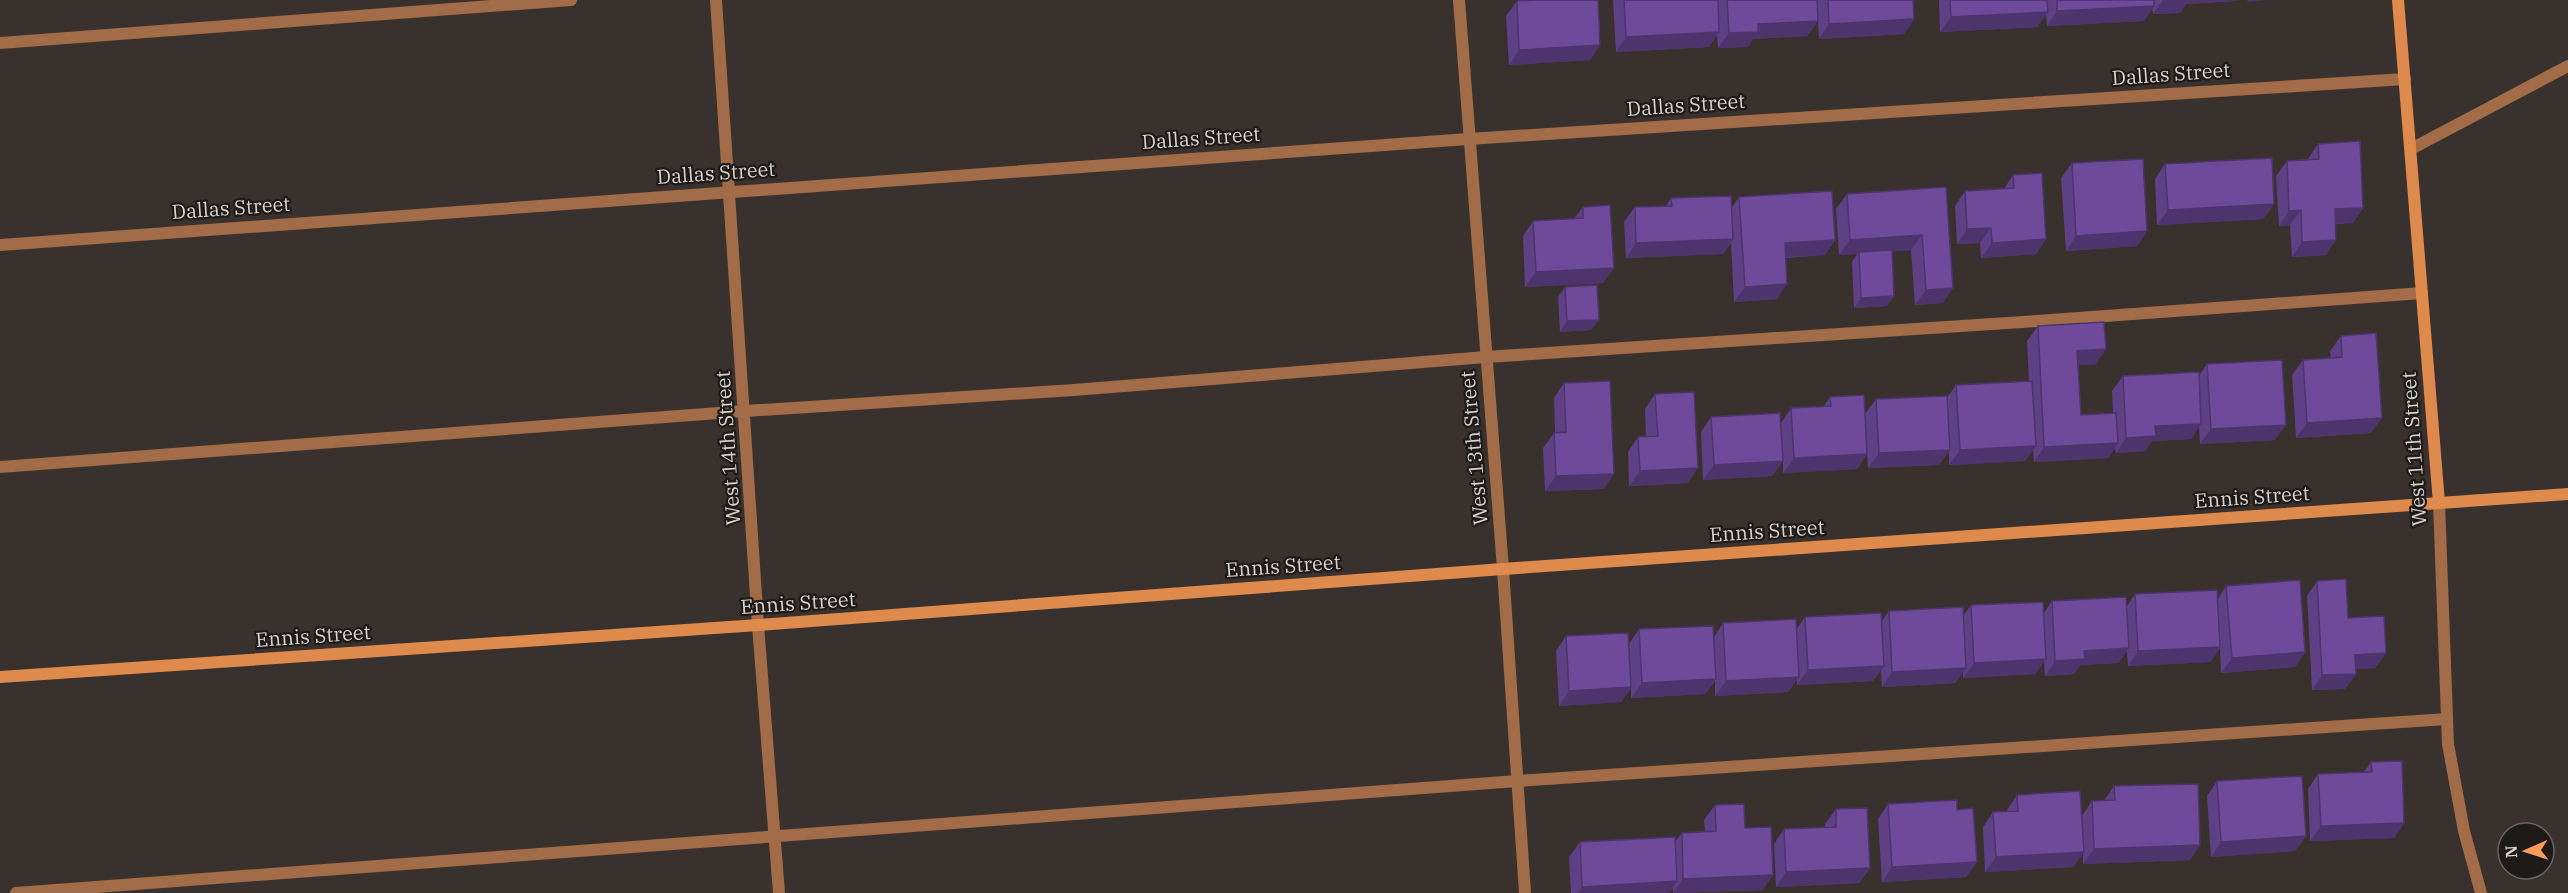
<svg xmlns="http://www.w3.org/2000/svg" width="2568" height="893" font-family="'IBM Plex Serif',serif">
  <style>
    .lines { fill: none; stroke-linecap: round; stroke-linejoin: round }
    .lane { stroke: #a16c47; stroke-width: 12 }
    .street { stroke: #a16c47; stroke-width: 12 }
    .secondary { stroke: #df8a4d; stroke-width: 12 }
    .wall { fill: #5f4085 }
    .shaded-wall { fill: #4e346c }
    .building { fill: #6f4a9b; stroke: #4e346c; stroke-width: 1.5 }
    .labels { text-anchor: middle; stroke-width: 4.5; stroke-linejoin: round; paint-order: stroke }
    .street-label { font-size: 20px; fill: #d6d1ce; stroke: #1e1a18 }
  </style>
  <rect width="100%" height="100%" fill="#39312d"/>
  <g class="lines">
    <g class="lane">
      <polyline points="0,43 571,0"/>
      <polyline points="2411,149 2568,66"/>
      <polyline points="0,467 745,411 1074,390 1486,357 2037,321 2422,293"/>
      <polyline points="16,893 1517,781 2447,719"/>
    </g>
    <g class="street">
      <polyline points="716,0 758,625 779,893"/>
      <polyline points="1459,0 1503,569 1525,893"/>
      <polyline points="0,245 1468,139 2405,79"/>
      <polyline points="2439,503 2448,744 2464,831 2481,893"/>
    </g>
    <g class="secondary">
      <polyline points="2398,0 2439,503"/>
      <polyline points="0,677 758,625 1503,569 2568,494"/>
    </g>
  </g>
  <g class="wall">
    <polygon points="1613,0 1817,0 1818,21 1807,36 1753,39 1748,47 1718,48 1717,35 1709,47 1616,52"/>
    <polygon points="1817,0 1913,0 1914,19 1904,34 1819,39"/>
    <polygon points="1939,0 2237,0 2236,1 2186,4 2180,13 2153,14 2152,8 2144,21 2047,26 2046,15 2037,27 1940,32"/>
    <polygon points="1517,1 1600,45 1590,60 1509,65 1506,16"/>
    <polygon points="2318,144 2363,208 2353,223 2336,224 2326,255 2292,257 2290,225 2279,226 2276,176 2287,161 2308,159"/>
    <polygon points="2072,163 2147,231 2137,246 2066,251 2061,178"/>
    <polygon points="2165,164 2274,204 2263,219 2157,225 2155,179"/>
    <polygon points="2013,175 2046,239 2036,254 1981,258 1980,243 1957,244 1955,206 1965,191 2004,189"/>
    <polygon points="1946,187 1943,303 1915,305 1911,250 1892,251 1894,296 1887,306 1854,308 1852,262 1857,254 1839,255 1836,209 1847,194"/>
    <polygon points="1739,197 1835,240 1825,255 1786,258 1777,299 1734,302 1731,243 1723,254 1626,258 1624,222 1635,207 1666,206 1671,198 1732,207"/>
    <polygon points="1583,207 1603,283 1525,287 1523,236 1533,221 1574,219"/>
    <polygon points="1565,287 1591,330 1560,332 1558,297"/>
    <polygon points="2038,326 2106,349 2096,364 2078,365 2081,415 2113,413 2112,391 2123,376 2199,376 2207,364 2275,440 2200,444 2199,426 2191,439 2152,441 2145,451 2116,453 2115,448 2108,458 2034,462 2033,450 2025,461 1949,465 1949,451 1939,465 1868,468 1867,454 1857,469 1783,473 1783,461 1772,476 1703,480 1701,432 1711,417 1781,423 1791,408 1824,406 1830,397 1865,414 1876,399 1947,398 1956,385 2029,381 2027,341"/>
    <polygon points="2341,336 2371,433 2296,438 2292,375 2303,360 2331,358 2330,351"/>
    <polygon points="1564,383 1604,489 1545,491 1543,448 1554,433 1555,433 1554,398"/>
    <polygon points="1655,394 1688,483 1629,486 1628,452 1638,437 1646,436 1645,409"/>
    <polygon points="2317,581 2348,618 2386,653 2375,668 2356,669 2356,674 2345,689 2312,690 2307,596"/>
    <polygon points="2226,586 2305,652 2295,667 2221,673 2220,648 2210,662 2128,666 2127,651 2118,663 2080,665 2074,674 2045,676 2044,662 2035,674 1963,678 1963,672 1955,683 1882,687 1881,670 1873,681 1797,685 1797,679 1788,692 1715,696 1715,681 1705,694 1631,698 1631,688 1621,702 1559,706 1556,651 1566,636 1629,644 1639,629 1714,637 1723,623 1796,630 1805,617 1881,622 1889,611 1963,616 1971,605 2044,613 2052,601 2127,606 2135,594 2218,599"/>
    <polygon points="2371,762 2404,823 2394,838 2310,841 2308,789 2318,774 2364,772"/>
    <polygon points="2217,781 2306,836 2295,851 2211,857 2207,796"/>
    <polygon points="2114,786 2200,845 2190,860 2083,864 2083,853 2073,867 1985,872 1983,827 1993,812 2007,812 2007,810 2017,795 2082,816 2092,801 2104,801"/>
    <polygon points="1888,804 1957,810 1966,877 1882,882 1878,819"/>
    <polygon points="1715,805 1745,828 1763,890 1673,893 1673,888 1669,893 1571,893 1569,857 1580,842 1675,842 1682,833 1705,832 1704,820"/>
    <polygon points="1836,809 1870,868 1859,883 1776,887 1774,844 1784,829 1825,828 1825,824"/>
  </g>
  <g class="shaded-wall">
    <polygon points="2163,0 2237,0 2236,1 2186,4 2180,13 2153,14"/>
    <polygon points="2248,0 2269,0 2247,2"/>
    <polygon points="2154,6 2144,21 2047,26 2057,11"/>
    <polygon points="2048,12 2037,27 1940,32 1951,17"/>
    <polygon points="1914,19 1904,34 1819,39 1829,24"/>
    <polygon points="1818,21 1807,36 1753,39 1748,47 1718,48 1729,33 1758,24"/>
    <polygon points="1719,32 1709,47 1616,52 1626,37"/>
    <polygon points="1600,45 1590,60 1509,65 1519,50"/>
    <polygon points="2274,204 2263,219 2157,225 2168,210"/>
    <polygon points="2363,208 2353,223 2324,224 2335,209"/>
    <polygon points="2301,210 2290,225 2279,226 2289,211"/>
    <polygon points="1991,228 1980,243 1957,244 1967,229"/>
    <polygon points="2147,231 2137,246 2066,251 2076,236"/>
    <polygon points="1922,235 1911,250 1859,254 1859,252 1857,254 1839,255 1850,240"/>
    <polygon points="1733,239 1723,254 1626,258 1636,243"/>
    <polygon points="2046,239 2036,254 1981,258 1992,243"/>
    <polygon points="1835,240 1825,255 1774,258 1785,243"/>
    <polygon points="2336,240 2326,255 2292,257 2302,242"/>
    <polygon points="1614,268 1603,283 1525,287 1536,272"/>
    <polygon points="1787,284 1777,299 1734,302 1745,287"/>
    <polygon points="1953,288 1943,303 1915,305 1926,290"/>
    <polygon points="1894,296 1887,306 1854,308 1861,298"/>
    <polygon points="1599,320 1591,330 1560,332 1567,321"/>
    <polygon points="2106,349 2096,364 2066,366 2077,351"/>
    <polygon points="2382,418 2371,433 2296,438 2307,423"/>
    <polygon points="2201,424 2191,439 2152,441 2145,451 2116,453 2126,438 2155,426"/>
    <polygon points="2286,425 2275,440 2200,444 2211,429"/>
    <polygon points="2118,443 2108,458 2034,462 2044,447"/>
    <polygon points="2036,446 2025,461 1949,465 1960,450"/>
    <polygon points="1950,450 1939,465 1868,468 1879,453"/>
    <polygon points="1867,454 1857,469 1783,473 1794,458"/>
    <polygon points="1783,461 1772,476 1703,480 1714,465"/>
    <polygon points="1698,468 1688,483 1629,486 1640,471"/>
    <polygon points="1614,474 1604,489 1545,491 1556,476"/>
    <polygon points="2220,647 2210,662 2128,666 2138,651"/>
    <polygon points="2129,648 2118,663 2080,665 2074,674 2045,676 2055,661 2084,651"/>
    <polygon points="2305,652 2295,667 2221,673 2232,658"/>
    <polygon points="2386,653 2375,668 2344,670 2355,655"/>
    <polygon points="2046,659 2035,674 1963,678 1974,663"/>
    <polygon points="1884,666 1873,681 1797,685 1808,670"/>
    <polygon points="1966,668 1955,683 1882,687 1892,672"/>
    <polygon points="2356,674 2345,689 2312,690 2322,675"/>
    <polygon points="1799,677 1788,692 1715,696 1726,681"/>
    <polygon points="1716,679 1705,694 1631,698 1642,683"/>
    <polygon points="1631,687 1621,702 1559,706 1569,691"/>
    <polygon points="2404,823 2394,838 2310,841 2321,826"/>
    <polygon points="2306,836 2295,851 2211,857 2221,842"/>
    <polygon points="2200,845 2190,860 2083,864 2094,849"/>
    <polygon points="2084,852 2073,867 1985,872 1996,857"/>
    <polygon points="1977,862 1966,877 1882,882 1892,867"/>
    <polygon points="1870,868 1859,883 1776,887 1786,872"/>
    <polygon points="1773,875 1763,890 1673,893 1683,879"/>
    <polygon points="1677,881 1669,893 1578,893 1582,887"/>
  </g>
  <g class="building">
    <polygon points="1539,0 1598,0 1600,45 1519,50 1517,1"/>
    <polygon points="1624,0 1718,0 1719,32 1626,37"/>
    <polygon points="1727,0 1817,0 1818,21 1758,24 1758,32 1729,33"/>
    <polygon points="1828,0 1913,0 1914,19 1829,24"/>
    <polygon points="1950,0 2047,0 2048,12 1951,17"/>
    <polygon points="2057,0 2154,0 2154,6 2057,11"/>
    <polygon points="2360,141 2363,208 2335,209 2336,240 2302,242 2301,210 2289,211 2287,161 2319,159 2318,144"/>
    <polygon points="2272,158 2274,204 2168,210 2165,164"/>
    <polygon points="2143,159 2147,231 2076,236 2072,163"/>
    <polygon points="2042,173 2046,239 1992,243 1991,228 1967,229 1965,191 2014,188 2013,175"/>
    <polygon points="1946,187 1953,288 1926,290 1922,235 1850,240 1847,194"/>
    <polygon points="1832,191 1835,240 1785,243 1787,284 1745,287 1739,197"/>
    <polygon points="1731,196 1733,239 1636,243 1635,207 1672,206 1671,198"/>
    <polygon points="1610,205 1614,268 1536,272 1533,221 1583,218 1583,207"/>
    <polygon points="1892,250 1894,296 1861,298 1859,252"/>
    <polygon points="1597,285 1599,320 1567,321 1565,287"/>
    <polygon points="2104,322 2106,349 2077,351 2081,415 2116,413 2118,443 2044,447 2038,326"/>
    <polygon points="2376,333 2382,418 2307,423 2303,360 2342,357 2341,336"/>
    <polygon points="2282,360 2286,425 2211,429 2207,364"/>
    <polygon points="2199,372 2201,424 2155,426 2156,436 2126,438 2123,376"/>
    <polygon points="1610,381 1614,474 1556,476 1554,433 1566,432 1564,383"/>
    <polygon points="2032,381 2036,446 1960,450 1956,385"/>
    <polygon points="1694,392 1698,468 1640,471 1638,437 1658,436 1655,394"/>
    <polygon points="1864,395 1867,454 1794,458 1791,408 1831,406 1830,397"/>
    <polygon points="1947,396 1950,450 1879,453 1876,399"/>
    <polygon points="1780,413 1783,461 1714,465 1711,417"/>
    <polygon points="2346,579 2348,618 2384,616 2386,653 2355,655 2356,674 2322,675 2317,581"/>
    <polygon points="2300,580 2305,652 2232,658 2226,586"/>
    <polygon points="2217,590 2220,647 2138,651 2135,594"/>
    <polygon points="2126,597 2129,648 2084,651 2085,659 2055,661 2052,601"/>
    <polygon points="2043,602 2046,659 1974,663 1971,605"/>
    <polygon points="1963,607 1966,668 1892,672 1889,611"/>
    <polygon points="1881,613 1884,666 1808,670 1805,617"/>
    <polygon points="1796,619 1799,677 1726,681 1723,623"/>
    <polygon points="1713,626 1716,679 1642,683 1639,629"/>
    <polygon points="1628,633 1631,687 1569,691 1566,636"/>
    <polygon points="2402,761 2404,823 2321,826 2318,774 2372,772 2371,762"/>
    <polygon points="2302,776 2306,836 2221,842 2217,781"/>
    <polygon points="2198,784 2200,845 2094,849 2092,801 2115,800 2114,786"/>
    <polygon points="2080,791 2084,852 1996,857 1993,812 2018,811 2017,795"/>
    <polygon points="1957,800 1957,810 1973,808 1977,862 1892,867 1888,804"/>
    <polygon points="1744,804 1745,828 1771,827 1773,875 1683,879 1682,833 1716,831 1715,805"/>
    <polygon points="1867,808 1870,868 1786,872 1784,829 1836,827 1836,809"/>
    <polygon points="1675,837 1677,881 1582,887 1580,842"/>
  </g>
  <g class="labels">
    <g class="street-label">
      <text transform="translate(2171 74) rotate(-4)" y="7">Dallas Street</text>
      <text transform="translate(1686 105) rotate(-4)" y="7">Dallas Street</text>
      <text transform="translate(1201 138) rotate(-4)" y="7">Dallas Street</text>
      <text transform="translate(716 173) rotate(-4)" y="7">Dallas Street</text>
      <text transform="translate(231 208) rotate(-4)" y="7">Dallas Street</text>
      <text transform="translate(728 448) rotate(-94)" y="7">West 14th Street</text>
      <text transform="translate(1474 448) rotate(-95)" y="7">West 13th Street</text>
      <text transform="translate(2414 449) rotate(-94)" y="7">West 11th Street</text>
      <text transform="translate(2252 497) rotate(-4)" y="7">Ennis Street</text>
      <text transform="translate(1767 531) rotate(-4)" y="7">Ennis Street</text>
      <text transform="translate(1283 566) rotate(-4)" y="7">Ennis Street</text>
      <text transform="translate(798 603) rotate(-4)" y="7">Ennis Street</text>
      <text transform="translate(313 636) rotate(-4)" y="7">Ennis Street</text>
    </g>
  </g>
  <g transform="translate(2526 851) rotate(267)"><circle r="28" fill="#1e1a18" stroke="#686361" stroke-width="1.5"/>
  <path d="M0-4.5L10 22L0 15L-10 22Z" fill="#fe9b58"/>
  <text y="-9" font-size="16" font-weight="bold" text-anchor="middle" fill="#d6d1ce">N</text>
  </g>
</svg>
